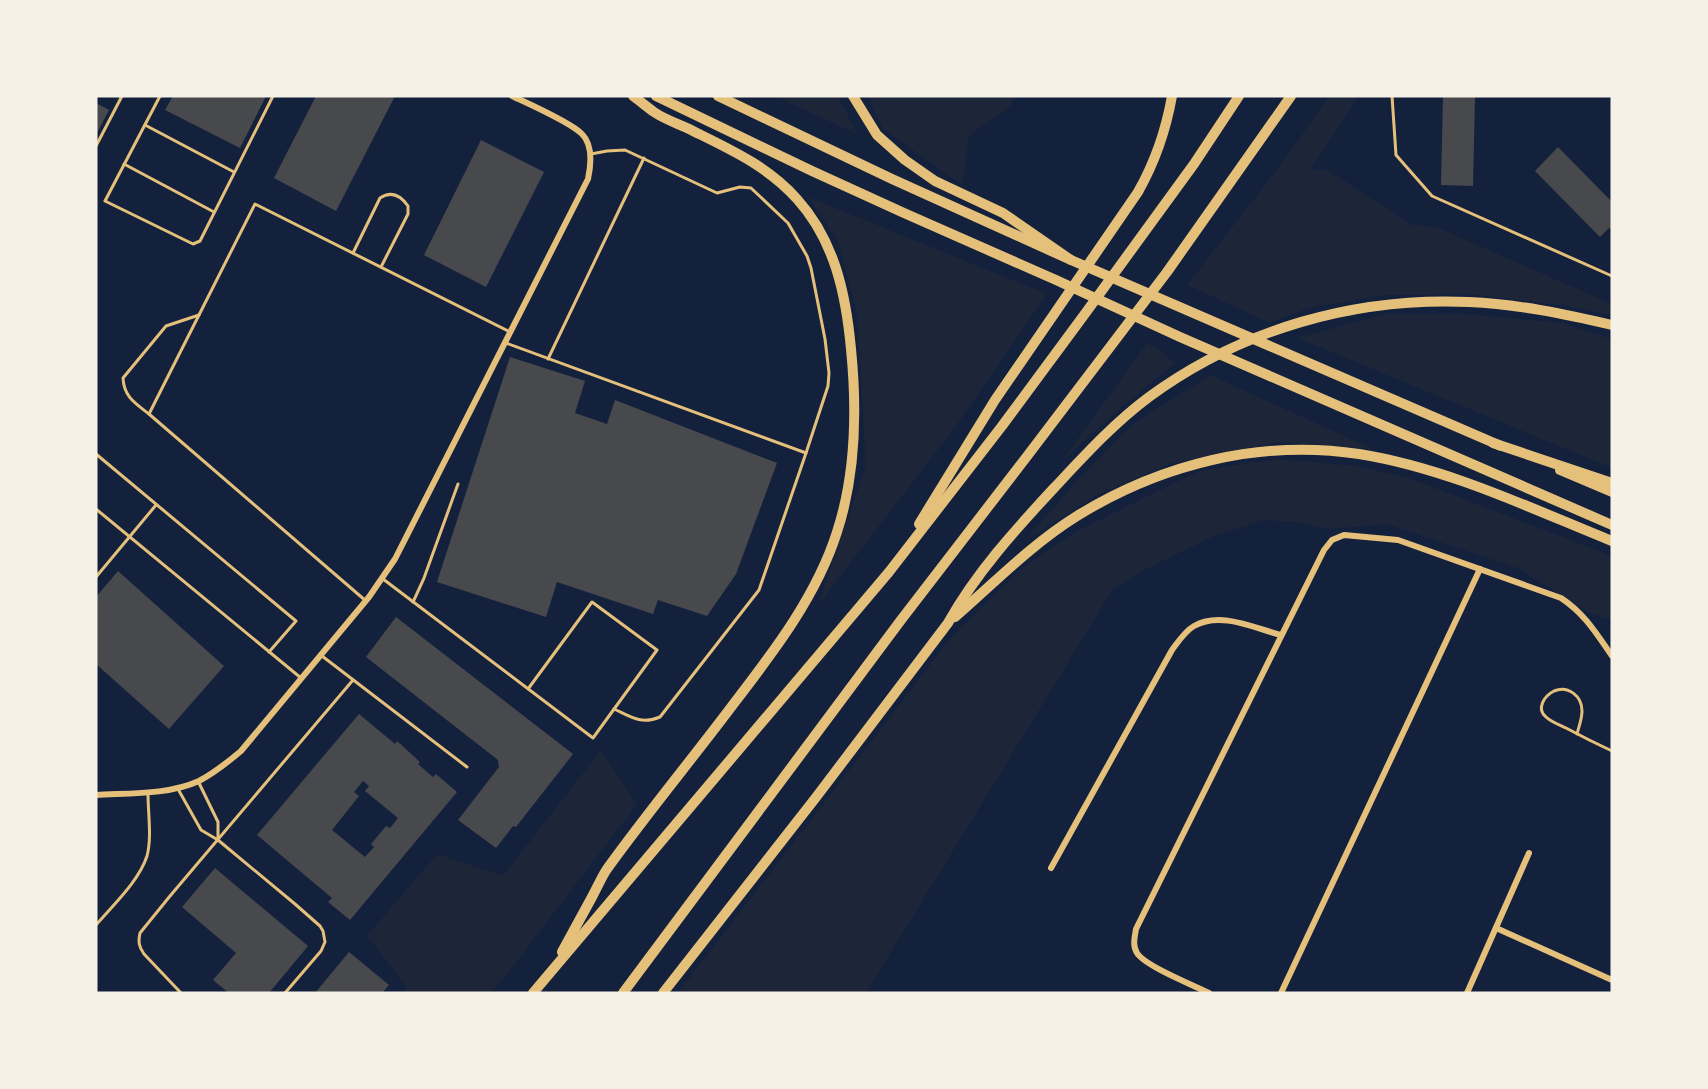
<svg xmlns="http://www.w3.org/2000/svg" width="1708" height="1089" font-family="'Source Sans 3',sans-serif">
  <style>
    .green { fill: #1d2539 }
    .building { fill: #48494c; fill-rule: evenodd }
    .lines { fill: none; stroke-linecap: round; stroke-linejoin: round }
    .service { stroke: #e5c07b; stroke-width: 3 }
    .minor { stroke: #e5c07b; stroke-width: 6 }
    .trunk { stroke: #e5c07b; stroke-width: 10 }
    .motorway { stroke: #e5c07b; stroke-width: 10 }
  </style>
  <rect width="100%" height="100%" fill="#14213d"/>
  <g class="green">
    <polygon points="775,96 838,96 857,134 781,99"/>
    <polygon points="867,96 1015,96 1011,105 969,136 962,185 882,128"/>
    <polygon points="1329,96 1359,96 1310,170 1327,170 1412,225 1436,227 1612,304 1612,315 1568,306 1469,294 1384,295 1309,308 1270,323 1187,285 1285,159"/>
    <polygon points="808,197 1047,294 956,426 818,605 866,465 857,313 838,241"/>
    <polygon points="1385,314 1464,314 1562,323 1612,339 1612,468 1298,338"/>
    <polygon points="1148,342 1175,363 1125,404 1062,461"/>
    <polygon points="1210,375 1373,449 1278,442 1172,463 1097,495 1025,541 1075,483 1132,425"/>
    <polygon points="1277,459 1357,466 1409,478 1612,556 1612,620 1589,613 1520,569 1387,524 1330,529 1295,522 1263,520 1214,536 1148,568 1113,589 866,993 678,993 950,639 1022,568 1081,529 1199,471"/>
    <polygon points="601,750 637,804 511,969 491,993 402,993 407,987 367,936 437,854 503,876"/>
  </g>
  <g class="building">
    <polygon points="173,96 266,96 240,148 165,110"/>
    <polygon points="316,96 395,96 336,211 274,178"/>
    <polygon points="1443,96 1475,96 1473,186 1441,185"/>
    <polygon points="96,103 109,110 96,135"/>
    <polygon points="481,140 544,172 486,287 424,255"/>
    <polygon points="1558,147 1612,202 1612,229 1609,228 1600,237 1535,171"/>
    <polygon points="510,357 585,381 575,413 607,424 615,400 777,463 736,574 707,616 658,600 653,614 557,582 546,617 437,582"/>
    <polygon points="118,571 224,666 169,729 96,664 96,597"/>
    <polygon points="396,617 573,754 516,827 513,826 496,848 458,820 499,767 498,760 366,657"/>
    <path d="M 359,714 L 395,744 L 397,741 L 420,762 L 418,764 L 433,777 L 436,774 L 457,792 L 350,920 L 328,902 L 332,898 L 257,835 ZM 363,781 L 369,786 L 365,791 L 398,818 L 390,828 L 386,826 L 371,844 L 374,847 L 365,857 L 332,830 L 359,796 L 354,792 Z"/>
    <polygon points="215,868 308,946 269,993 229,993 213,980 236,953 182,907"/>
    <polygon points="349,952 389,985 382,993 315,993"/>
  </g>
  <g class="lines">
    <g class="service">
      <polyline points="160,96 105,201 193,244 200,241 273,96"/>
      <polyline points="1392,96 1396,155 1432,196 1612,276"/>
      <polyline points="145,125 234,172"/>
      <polyline points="96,146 122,96"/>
      <path d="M 591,154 L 607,151 L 625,150 L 717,193 L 740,187 L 751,188 L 788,223 L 807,256 L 811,268 L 825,339 L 829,373 L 828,386 L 806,453 L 759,590 L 660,717 C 641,725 632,717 614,709"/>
      <polyline points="124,164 214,212"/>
      <path d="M 353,253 L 380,198 C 392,190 401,196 408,206 L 408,214 L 381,267"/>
      <polyline points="506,343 806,453"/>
      <polyline points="548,359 644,158"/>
      <path d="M 149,414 C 135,403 124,397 123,378 L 166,326 L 199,315"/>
      <polyline points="96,454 296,621 269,652"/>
      <polyline points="96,509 301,678"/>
      <polyline points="96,577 156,505"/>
      <polyline points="383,579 593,738 657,650 592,602 528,689"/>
      <polyline points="366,601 149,414 255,204 510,332"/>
      <polyline points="413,602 424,578 458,484"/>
      <polyline points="322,656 467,767"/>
      <path d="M 1577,734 C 1579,726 1582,719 1582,711 C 1582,696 1568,685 1554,691 C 1544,696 1536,709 1546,717 C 1551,722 1560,725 1566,728 C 1581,736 1597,744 1612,751"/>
      <polyline points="198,781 218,822 218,838"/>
      <polyline points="178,789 201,830 218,840 295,904 320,926 323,931 325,942 321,951 285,993"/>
      <path d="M 96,925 C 113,905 139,881 147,856 C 152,837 148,814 148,794"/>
      <path d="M 181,993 L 144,954 C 139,947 138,942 140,933 L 170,896 L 353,680"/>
    </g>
    <g class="minor">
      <path d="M 96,795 C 129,793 168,795 199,781 C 214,773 228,762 241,751 L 369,597 L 395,559 L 588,179 C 591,165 593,145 582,134 C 570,122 529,104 512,96"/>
      <path d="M 1051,868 L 1172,650 C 1178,642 1185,631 1194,626 C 1221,611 1254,628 1281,635"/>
      <polyline points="1496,928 1612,980"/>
      <path d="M 1209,993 C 1193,985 1145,966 1137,953 C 1132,945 1135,936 1136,929 L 1324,550 L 1332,540 L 1344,535 L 1398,540 L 1561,598 C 1585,614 1596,633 1612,656"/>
      <polyline points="1281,993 1480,569"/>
      <polyline points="1467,993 1529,853"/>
    </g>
    <g class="trunk">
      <polyline points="656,96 812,171 904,213 1056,280 1180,337 1612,525"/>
      <polyline points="718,96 892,179 1071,260 1501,446"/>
      <polyline points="1560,470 1612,492"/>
    </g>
    <g class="motorway">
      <polyline points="853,96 877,135 905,160 935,181 1003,213 1071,260"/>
      <polyline points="1493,443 1612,483"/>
      <path d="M 919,524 L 995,400 L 1138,192 C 1155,162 1166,130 1172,96"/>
      <path d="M 955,617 C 995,582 1032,544 1077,516 C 1161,464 1261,439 1359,454 C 1447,468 1530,508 1612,541"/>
      <path d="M 562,952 C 572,934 582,915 592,897 C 597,888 601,878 607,869 C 648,812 693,758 735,702 C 775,650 817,595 837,532 C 856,474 857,409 851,349 C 846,295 835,241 797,199 C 767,165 727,148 687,128 C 676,123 664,119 654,112 C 647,107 640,101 633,96"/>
      <polyline points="533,993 889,572 1002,426 1087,311 1194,164 1239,96"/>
      <polyline points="623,993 901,620 1028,455 1167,272 1291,96"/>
      <path d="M 663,993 L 817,796 L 948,623 C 976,573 1015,530 1054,488 C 1084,456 1114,423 1149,397 C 1242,329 1354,297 1469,302 C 1517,304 1565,314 1612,325"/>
    </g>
  </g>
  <rect width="1708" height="1089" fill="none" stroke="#f6f1e7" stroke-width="195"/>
</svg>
